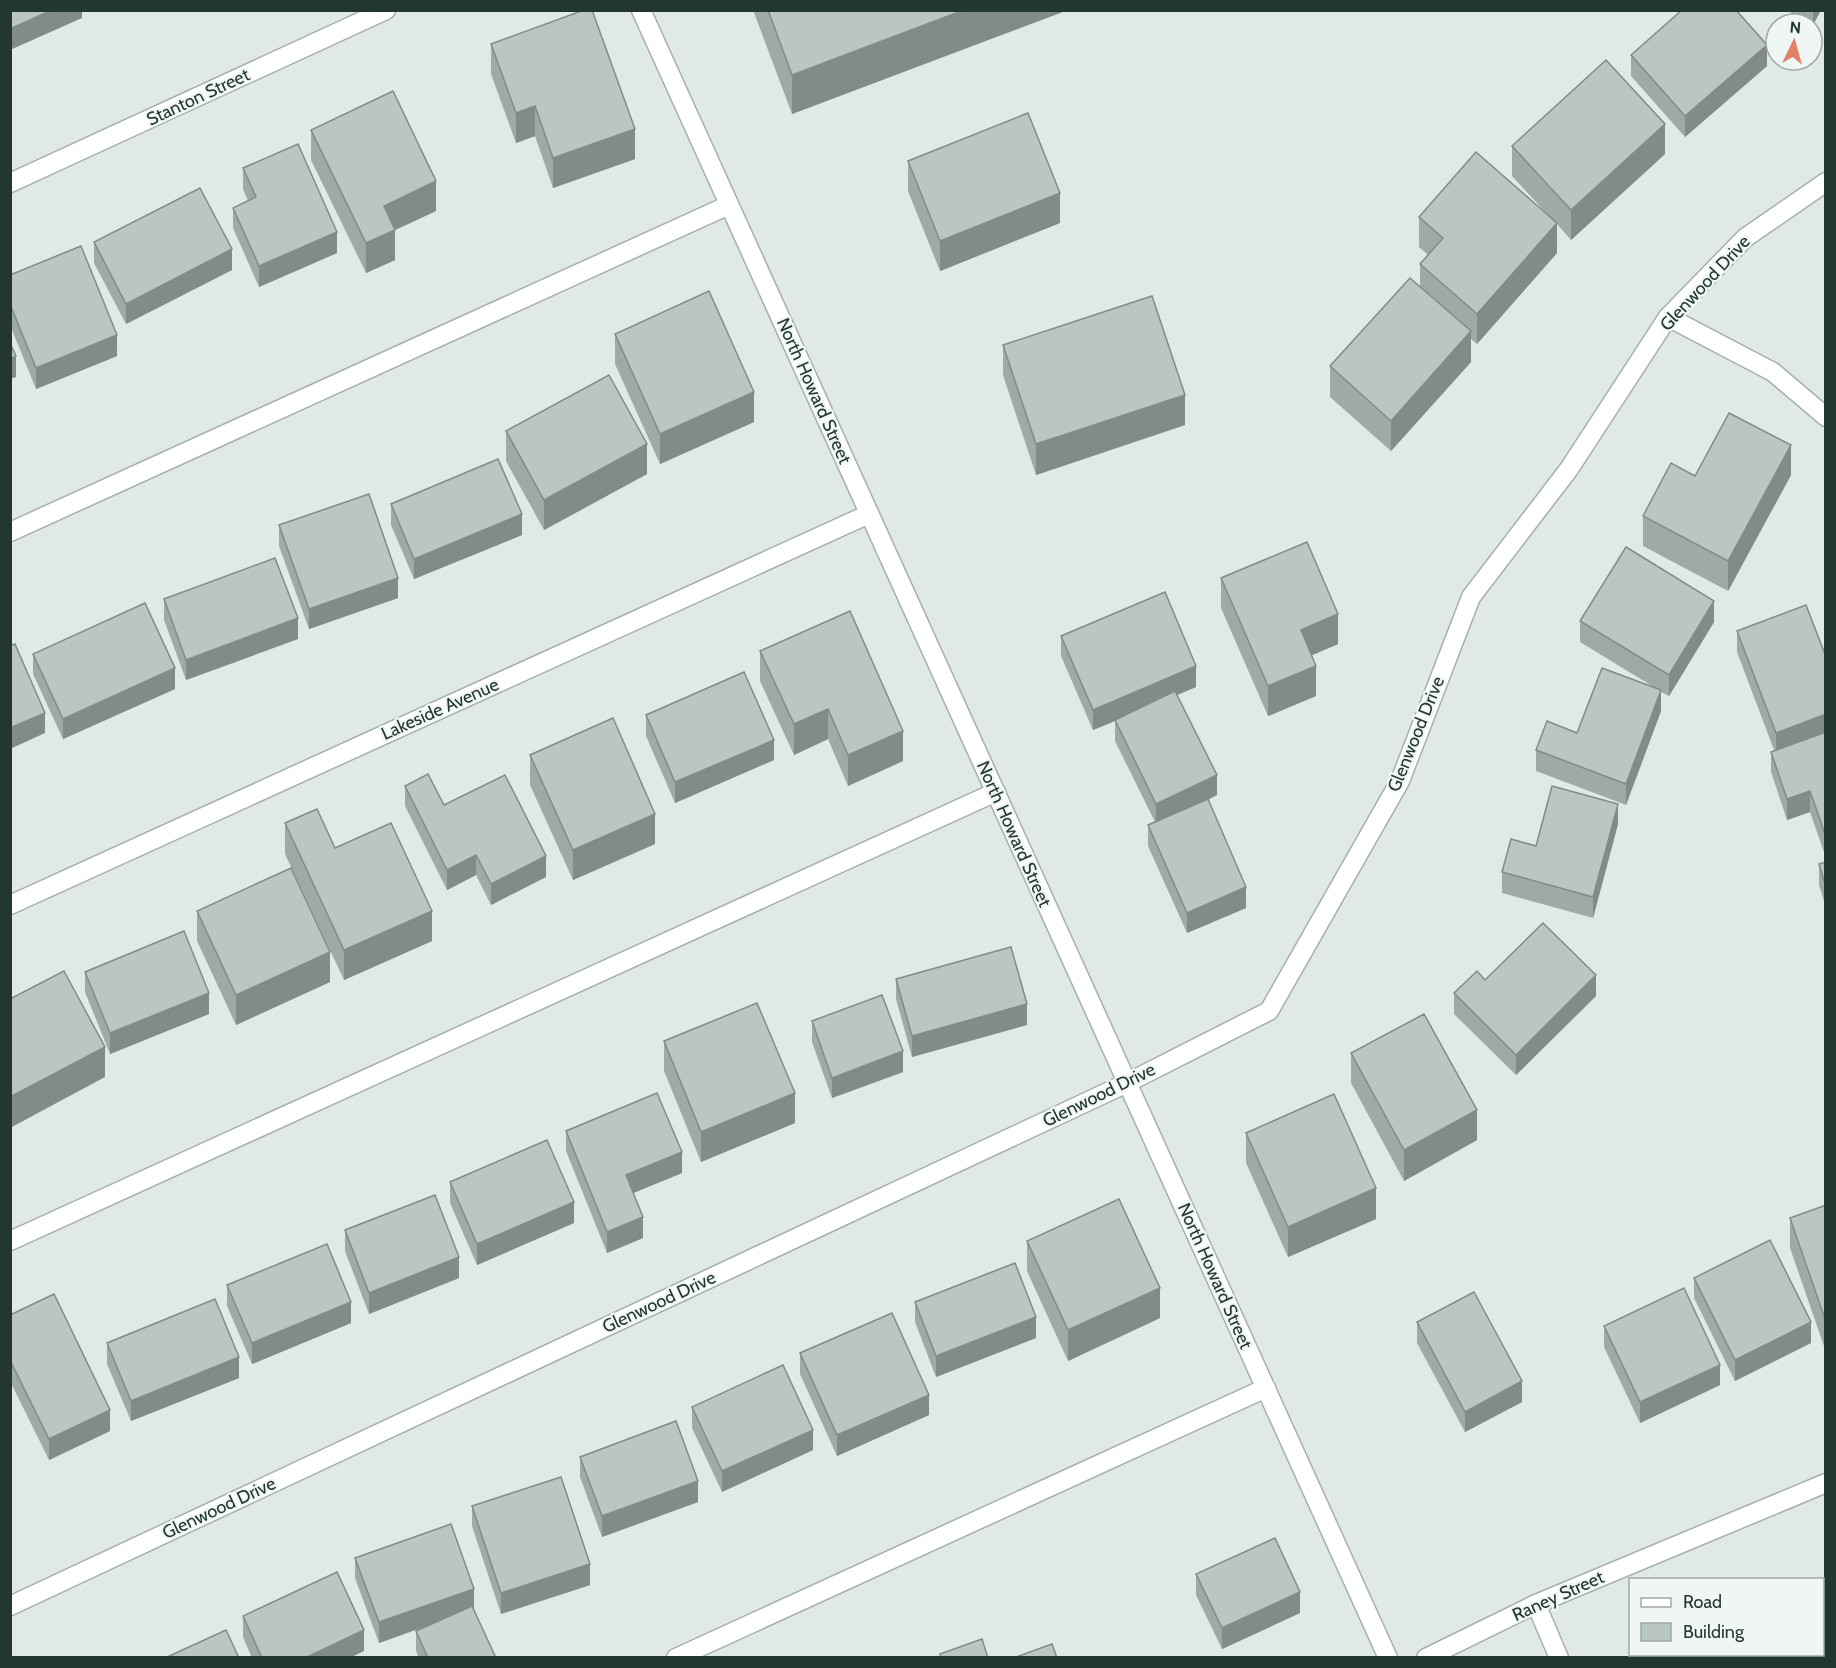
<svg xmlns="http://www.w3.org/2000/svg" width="1836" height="1668" font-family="Cabin,sans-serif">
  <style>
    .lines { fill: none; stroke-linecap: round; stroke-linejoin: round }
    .minor-casing { stroke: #a4b0ab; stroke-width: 21 }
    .minor { stroke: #fff; stroke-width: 18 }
    .wall { fill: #9faaa6 }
    .shaded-wall { fill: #828b87 }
    .building { fill: #b9c6c1; stroke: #828b87; stroke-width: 1.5 }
    .labels { text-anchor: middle; stroke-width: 4.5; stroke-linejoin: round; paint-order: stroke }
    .street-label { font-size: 18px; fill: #233731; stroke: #f0f6f3 }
  </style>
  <rect width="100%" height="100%" fill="#e0e9e5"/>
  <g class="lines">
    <g class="minor-casing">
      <g id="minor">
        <polyline points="641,10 1388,1658"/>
        <polyline points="10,183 386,10"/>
        <polyline points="1668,317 1773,372 1826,417"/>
        <polyline points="10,532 729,205"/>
        <polyline points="10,905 869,514"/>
        <polyline points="10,1241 996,792"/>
        <polyline points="1536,1604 1559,1658"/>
        <polyline points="10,1606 1127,1083 1269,1011 1400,781 1471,597 1569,469 1668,317 1745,238 1826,182"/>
        <polyline points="676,1658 1266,1388"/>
        <polyline points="1426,1658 1536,1604 1826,1483"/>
      </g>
    </g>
    <use href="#minor" class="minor"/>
  </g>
  <g class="wall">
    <polygon points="753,10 1068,10 792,114"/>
    <polygon points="1786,10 1821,10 1813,25"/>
    <polygon points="491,44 635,159 553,188 535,136 516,143 491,74"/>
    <polygon points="1631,55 1767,66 1685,137 1631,76"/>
    <polygon points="311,130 436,211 395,230 395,260 366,273 311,160"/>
    <polygon points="1512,146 1665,154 1571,240 1557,224 1557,253 1477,344 1471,339 1471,362 1391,451 1330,397 1330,366 1420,286 1420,264 1428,255 1419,247 1419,217 1548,215 1512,176"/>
    <polygon points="908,161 1060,223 940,271 908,191"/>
    <polygon points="243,168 337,253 259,287 233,228 233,208 248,201 243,189"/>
    <polygon points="94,242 232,270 126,324 94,263"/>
    <polygon points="10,275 117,356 36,389 10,325"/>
    <polygon points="615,334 754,422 660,464 615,364"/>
    <polygon points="1003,345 1185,425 1036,475 1003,375"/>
    <polygon points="506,431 647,474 544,530 506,461"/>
    <polygon points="1791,475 1728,591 1643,546 1643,516 1695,476"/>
    <polygon points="391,504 522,535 414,579 391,525"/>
    <polygon points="279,525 398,598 309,629 279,546"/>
    <polygon points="1221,578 1338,644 1312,655 1316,696 1268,716 1221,608"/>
    <polygon points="164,599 298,639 186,680 164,620"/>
    <polygon points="1580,621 1714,622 1669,696 1661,692 1661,711 1626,805 1536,771 1536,750 1577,733 1657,689 1580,642"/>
    <polygon points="1737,631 1826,657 1826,858 1810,812 1787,820 1771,772 1771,752 1774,750 1737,652"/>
    <polygon points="1061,636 1196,687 1177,695 1217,795 1208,800 1246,908 1187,933 1148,846 1148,825 1155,822 1115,741 1115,721 1093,730 1061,656"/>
    <polygon points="760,651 903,761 848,786 828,739 794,755 760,681"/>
    <polygon points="33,654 175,689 63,739 33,674"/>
    <polygon points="646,715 774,760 675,803 646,736"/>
    <polygon points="530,755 655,844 573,880 530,785"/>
    <polygon points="405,786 444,805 546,877 491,905 476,875 447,890 405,806"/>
    <polygon points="285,823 335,848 432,941 344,980 285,854"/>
    <polygon points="1618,824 1593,918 1502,893 1502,872"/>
    <polygon points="1826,862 1826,907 1819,885 1819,864"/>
    <polygon points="197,911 330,982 236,1025 197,941"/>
    <polygon points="85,972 209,1014 110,1054 85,992"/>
    <polygon points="896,979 1027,1025 912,1057 896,999"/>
    <polygon points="1454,993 1596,996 1516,1075 1454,1014"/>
    <polygon points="812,1021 903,1072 832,1098 812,1042"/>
    <polygon points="664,1041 795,1123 701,1162 664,1071"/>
    <polygon points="1351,1053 1477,1140 1404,1181 1351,1083"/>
    <polygon points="566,1131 682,1173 633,1193 643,1238 607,1253 566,1151"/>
    <polygon points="1246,1133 1376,1219 1288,1257 1246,1163"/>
    <polygon points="450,1182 574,1223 477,1265 450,1203"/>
    <polygon points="1826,1205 1825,1349 1790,1248 1790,1218"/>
    <polygon points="345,1230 459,1278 369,1314 345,1251"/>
    <polygon points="1027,1241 1160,1318 1068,1361 1027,1271"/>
    <polygon points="1694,1278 1811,1343 1735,1381 1694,1298"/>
    <polygon points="227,1285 351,1323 252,1364 227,1306"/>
    <polygon points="915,1302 1036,1338 936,1377 915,1322"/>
    <polygon points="10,1315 110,1431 49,1460 10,1381"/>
    <polygon points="1417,1322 1522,1402 1465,1432 1417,1343"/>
    <polygon points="1604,1326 1720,1385 1640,1423 1604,1347"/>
    <polygon points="107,1343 239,1378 131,1421 107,1364"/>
    <polygon points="800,1353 929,1415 837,1456 800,1374"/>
    <polygon points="692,1407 813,1450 722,1492 692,1428"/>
    <polygon points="580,1457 698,1502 602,1537 580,1477"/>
    <polygon points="472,1506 590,1585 501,1614 472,1526"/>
    <polygon points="355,1558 474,1609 496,1658 419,1658 416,1651 416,1631 426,1626 379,1643 355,1578"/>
    <polygon points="1196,1574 1300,1613 1222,1649 1196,1595"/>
    <polygon points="243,1616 364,1651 349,1658 252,1658 243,1637"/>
    <polygon points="1665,1654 1803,1654 1804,1658 1665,1658"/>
  </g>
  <g class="shaded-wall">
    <polygon points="52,10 82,10 82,18 10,50 10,29"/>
    <polygon points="964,10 1068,10 792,114 792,75"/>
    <polygon points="1813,10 1821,10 1813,25"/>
    <polygon points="1767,45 1767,66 1685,137 1685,116"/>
    <polygon points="535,106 535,136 516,143 516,113"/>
    <polygon points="1665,124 1665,154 1571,240 1571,210"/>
    <polygon points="635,129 635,159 553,188 553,158"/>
    <polygon points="436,181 436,211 395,230 395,260 366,273 366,243 384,206"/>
    <polygon points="1060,193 1060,223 940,271 940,241"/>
    <polygon points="1557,223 1557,253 1477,344 1477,314"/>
    <polygon points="337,232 337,253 259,287 259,266"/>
    <polygon points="232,249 232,270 126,324 126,304"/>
    <polygon points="1471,331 1471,362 1391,451 1391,421"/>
    <polygon points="117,335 117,356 36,389 36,368"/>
    <polygon points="16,356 16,377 10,379 10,359"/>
    <polygon points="754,392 754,422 660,464 660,434"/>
    <polygon points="1185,395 1185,425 1036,475 1036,444"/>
    <polygon points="647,444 647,474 544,530 544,500"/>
    <polygon points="1791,445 1791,475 1728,591 1728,561"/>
    <polygon points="522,514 522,535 414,579 414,559"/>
    <polygon points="398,578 398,598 309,629 309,609"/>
    <polygon points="1714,601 1714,622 1669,696 1669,675"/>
    <polygon points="1338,614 1338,644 1301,660 1301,630"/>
    <polygon points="298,618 298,639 186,680 186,660"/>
    <polygon points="1196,666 1196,687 1093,730 1093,710"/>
    <polygon points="1316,666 1316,696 1268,716 1268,686"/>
    <polygon points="175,668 175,689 63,739 63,719"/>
    <polygon points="1661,690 1661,711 1626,805 1626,784"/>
    <polygon points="828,709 828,739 794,755 794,724"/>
    <polygon points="45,713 45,733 10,749 10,728"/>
    <polygon points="1826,714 1826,735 1776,753 1776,733"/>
    <polygon points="903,731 903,761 848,786 848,755"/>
    <polygon points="774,740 774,760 675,803 675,782"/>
    <polygon points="1217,775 1217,795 1156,825 1156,804"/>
    <polygon points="1810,791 1810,812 1787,820 1787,799"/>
    <polygon points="1618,804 1618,824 1593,918 1593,897"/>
    <polygon points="655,814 655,844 573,880 573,850"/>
    <polygon points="476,855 476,875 447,890 447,870"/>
    <polygon points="546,856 546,877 491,905 491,884"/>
    <polygon points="1246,887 1246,908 1187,933 1187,913"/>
    <polygon points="432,911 432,941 344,980 344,950"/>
    <polygon points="330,952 330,982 236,1025 236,995"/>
    <polygon points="1596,975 1596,996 1516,1075 1516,1055"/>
    <polygon points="209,993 209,1014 110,1054 110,1033"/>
    <polygon points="1027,1004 1027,1025 912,1057 912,1036"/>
    <polygon points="105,1047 105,1077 10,1128 10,1097"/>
    <polygon points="903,1051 903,1072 832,1098 832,1078"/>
    <polygon points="795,1093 795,1123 701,1162 701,1132"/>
    <polygon points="1477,1110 1477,1140 1404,1181 1404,1150"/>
    <polygon points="682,1152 682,1173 626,1196 626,1175"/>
    <polygon points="1376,1188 1376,1219 1288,1257 1288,1227"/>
    <polygon points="574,1202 574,1223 477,1265 477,1244"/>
    <polygon points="643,1217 643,1238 607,1253 607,1232"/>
    <polygon points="459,1257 459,1278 369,1314 369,1293"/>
    <polygon points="1160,1288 1160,1318 1068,1361 1068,1330"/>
    <polygon points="351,1302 351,1323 252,1364 252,1343"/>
    <polygon points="1036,1317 1036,1338 936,1377 936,1356"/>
    <polygon points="1811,1322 1811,1343 1735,1381 1735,1360"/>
    <polygon points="239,1357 239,1378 131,1421 131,1401"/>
    <polygon points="1720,1365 1720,1385 1640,1423 1640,1402"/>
    <polygon points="1522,1381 1522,1402 1465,1432 1465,1412"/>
    <polygon points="929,1395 929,1415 837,1456 837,1435"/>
    <polygon points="110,1410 110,1431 49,1460 49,1439"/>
    <polygon points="813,1430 813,1450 722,1492 722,1471"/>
    <polygon points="698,1481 698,1502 602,1537 602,1516"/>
    <polygon points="590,1564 590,1585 501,1614 501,1593"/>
    <polygon points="474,1589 474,1609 379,1643 379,1622"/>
    <polygon points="1300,1592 1300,1613 1222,1649 1222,1628"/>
    <polygon points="364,1630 364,1651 349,1658 305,1658"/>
  </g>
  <g class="building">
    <polygon points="10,10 52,10 10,29"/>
    <polygon points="584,10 592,10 635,129 553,158 535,106 516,113 491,44"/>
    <polygon points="768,10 964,10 792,75"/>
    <polygon points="1682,10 1736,10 1767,45 1685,116 1631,55"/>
    <polygon points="1606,60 1665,124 1571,210 1512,146"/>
    <polygon points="393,91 436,181 384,206 395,230 366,243 311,130"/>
    <polygon points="1028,113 1060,193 940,241 908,161"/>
    <polygon points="298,144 337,232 259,266 233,208 256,197 243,168"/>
    <polygon points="1476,152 1557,223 1477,314 1420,264 1443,238 1419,217"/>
    <polygon points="200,188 232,249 126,304 94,242"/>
    <polygon points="81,246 117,335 36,368 10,304 10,275"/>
    <polygon points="1410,278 1471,331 1391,421 1330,366"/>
    <polygon points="709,291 754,392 660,434 615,334"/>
    <polygon points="1152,296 1185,395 1036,444 1003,345"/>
    <polygon points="10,343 16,356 10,359"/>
    <polygon points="609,375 647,444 544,500 506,431"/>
    <polygon points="1729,413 1791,445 1728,561 1643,516 1671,463 1695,476"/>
    <polygon points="498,459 522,514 414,559 391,504"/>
    <polygon points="369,494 398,578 309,609 279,525"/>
    <polygon points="1307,542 1338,614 1301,630 1316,666 1268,686 1221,578"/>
    <polygon points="1626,547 1714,601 1669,675 1580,621"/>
    <polygon points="275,558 298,618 186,660 164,599"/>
    <polygon points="1165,592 1196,666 1093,710 1061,636"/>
    <polygon points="145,603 175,668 63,719 33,654"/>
    <polygon points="1806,605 1826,657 1826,714 1776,733 1737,631"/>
    <polygon points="850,611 903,731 848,755 828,709 794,724 760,651"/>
    <polygon points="15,644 45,713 10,728 10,646"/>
    <polygon points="1602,668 1661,690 1626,784 1536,750 1547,721 1577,733"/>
    <polygon points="744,672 774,740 675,782 646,715"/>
    <polygon points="1175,691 1217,775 1156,804 1115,720"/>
    <polygon points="613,718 655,814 573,850 530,755"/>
    <polygon points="1826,732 1826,837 1810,791 1787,799 1771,752"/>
    <polygon points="428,774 444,805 505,775 546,856 491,884 476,855 447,870 405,786"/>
    <polygon points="1552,786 1618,804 1593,897 1502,872 1511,839 1536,846"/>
    <polygon points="1208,799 1246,887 1187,913 1148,825"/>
    <polygon points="317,809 335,848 391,823 432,911 344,950 285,823"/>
    <polygon points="1826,862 1826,887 1819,864"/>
    <polygon points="291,868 330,952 236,995 197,911"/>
    <polygon points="1543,923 1596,975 1516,1055 1454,993 1477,971 1485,980"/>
    <polygon points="184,931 209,993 110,1033 85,972"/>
    <polygon points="1011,947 1027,1004 912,1036 896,979"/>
    <polygon points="64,971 105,1047 10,1097 10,999"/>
    <polygon points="882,995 903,1051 832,1078 812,1021"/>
    <polygon points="757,1003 795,1093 701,1132 664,1041"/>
    <polygon points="1424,1014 1477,1110 1404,1150 1351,1053"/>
    <polygon points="657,1093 682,1152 626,1175 643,1217 607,1232 566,1131"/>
    <polygon points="1334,1094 1376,1188 1288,1227 1246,1133"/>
    <polygon points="547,1140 574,1202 477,1244 450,1182"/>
    <polygon points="435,1195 459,1257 369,1293 345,1230"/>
    <polygon points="1119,1199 1160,1288 1068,1330 1027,1241"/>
    <polygon points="1826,1205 1826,1319 1825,1319 1790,1218"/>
    <polygon points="1770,1240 1811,1322 1735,1360 1694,1278"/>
    <polygon points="327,1244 351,1302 252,1343 227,1285"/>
    <polygon points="1015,1263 1036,1317 936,1356 915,1302"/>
    <polygon points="1684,1288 1720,1365 1640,1402 1604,1326"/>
    <polygon points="1474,1292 1522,1381 1465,1412 1417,1322"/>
    <polygon points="54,1294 110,1410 49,1439 10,1360 10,1315"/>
    <polygon points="215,1299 239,1357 131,1401 107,1343"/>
    <polygon points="892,1313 929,1395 837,1435 800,1353"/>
    <polygon points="783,1365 813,1430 722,1471 692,1407"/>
    <polygon points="676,1421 698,1481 602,1516 580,1457"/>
    <polygon points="561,1477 590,1564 501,1593 472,1506"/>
    <polygon points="451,1524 474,1589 379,1622 355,1558"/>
    <polygon points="1275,1538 1300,1592 1222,1628 1196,1574"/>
    <polygon points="337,1572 364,1630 305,1658 262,1658 243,1616"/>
    <polygon points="472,1606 496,1658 428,1658 416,1631"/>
    <polygon points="226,1630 239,1658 165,1658"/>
    <polygon points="982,1639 988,1658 941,1658 940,1654"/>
    <polygon points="1052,1644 1057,1658 1013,1658"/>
    <polygon points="1670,1654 1803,1654 1804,1658 1672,1658"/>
  </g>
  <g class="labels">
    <g class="street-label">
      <text transform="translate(198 97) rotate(-25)" y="6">Stanton Street</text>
      <text transform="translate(1705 283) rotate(-47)" y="6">Glenwood Drive</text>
      <text transform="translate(814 391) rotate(66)" y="6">North Howard Street</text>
      <text transform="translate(440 709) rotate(-24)" y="6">Lakeside Avenue</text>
      <text transform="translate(1416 734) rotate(-68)" y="6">Glenwood Drive</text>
      <text transform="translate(1014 834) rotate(66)" y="6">North Howard Street</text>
      <text transform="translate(1099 1095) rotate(-26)" y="6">Glenwood Drive</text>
      <text transform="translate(1215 1276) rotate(66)" y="6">North Howard Street</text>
      <text transform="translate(659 1302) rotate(-25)" y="6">Glenwood Drive</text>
      <text transform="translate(219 1508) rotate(-25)" y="6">Glenwood Drive</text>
      <text transform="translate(1558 1596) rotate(-24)" y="6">Raney Street</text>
    </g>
  </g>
  <rect width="1836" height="1668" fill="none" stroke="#233731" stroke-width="24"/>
  <rect x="1629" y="1578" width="195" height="78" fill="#f0f6f3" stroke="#9eaaa5" stroke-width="1.5"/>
  <rect x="1641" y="1598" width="30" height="9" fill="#ffffff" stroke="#9eaaa5" stroke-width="1.5"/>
  <text x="1683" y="1608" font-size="18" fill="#233731">Road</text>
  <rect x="1641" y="1623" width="30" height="18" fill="#b9c6c1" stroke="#9eaaa5" stroke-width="1.5"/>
  <text x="1683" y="1638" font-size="18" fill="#233731">Building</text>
  <g transform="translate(1794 42) rotate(5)"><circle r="28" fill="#f0f6f3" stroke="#9eaaa5" stroke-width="1.5"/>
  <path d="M0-4.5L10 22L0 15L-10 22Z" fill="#e18266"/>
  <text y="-9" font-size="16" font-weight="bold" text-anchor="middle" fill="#233731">N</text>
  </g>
</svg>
